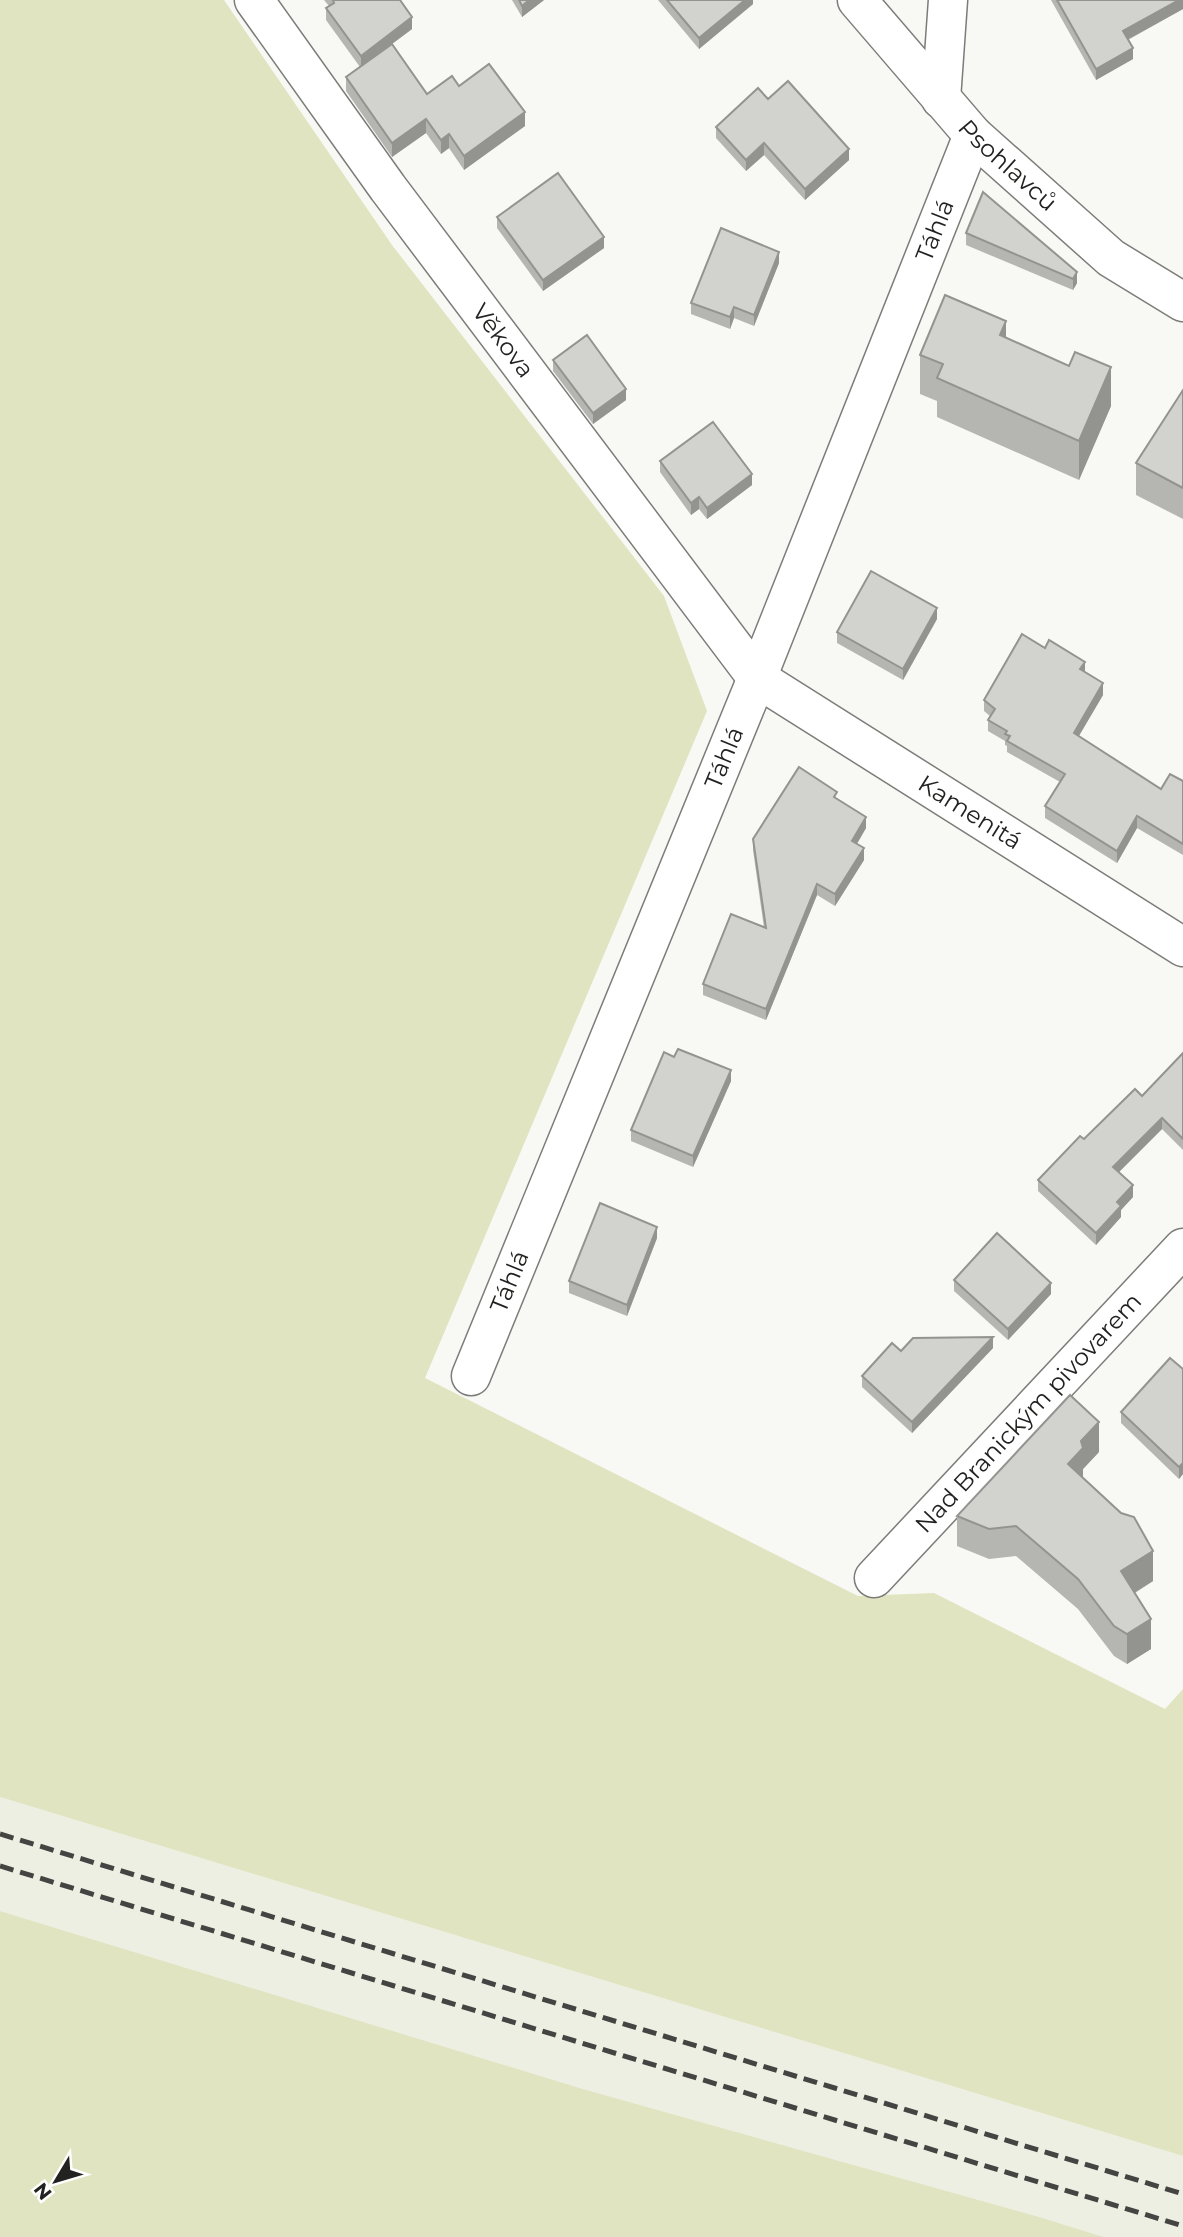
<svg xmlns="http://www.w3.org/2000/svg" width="1183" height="2237" font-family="Montserrat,sans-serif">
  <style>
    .built { fill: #eeefe3 }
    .green { fill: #e1e4c1 }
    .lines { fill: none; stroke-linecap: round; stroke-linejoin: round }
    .minor-casing { stroke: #7c7c79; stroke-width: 41 }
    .minor { stroke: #fff; stroke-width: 38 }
    .rail { stroke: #444542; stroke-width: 5; stroke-dasharray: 14 7; stroke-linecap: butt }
    .wall { fill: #b5b5b1 }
    .shaded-wall { fill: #939390 }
    .building { fill: #d2d2ce; stroke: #939390; stroke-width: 2 }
    .labels { text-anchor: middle; stroke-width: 6; stroke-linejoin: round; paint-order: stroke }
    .street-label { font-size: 24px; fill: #222321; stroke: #fffffe }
  </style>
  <rect width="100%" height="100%" fill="#f8f9f5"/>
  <polygon class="built" points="0,1797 1183,2156 1183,2237 1104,2237 1036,2216 583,2089 0,1911"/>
  <g class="green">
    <polygon points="0,0 224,0 392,245 664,596 707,711 425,1378 858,1596 934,1593 1165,1709 1183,1689 1183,2156 0,1797"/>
    <polygon points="0,1911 583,2089 1036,2216 1104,2237 0,2237"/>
  </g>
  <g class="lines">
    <g class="minor-casing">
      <g id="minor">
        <path id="s1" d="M 254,0 L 388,188 L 757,678 L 1183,947"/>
        <path id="s2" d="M 857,0 L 973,135 L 1111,258 L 1183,302"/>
        <polyline points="941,99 948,0"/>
        <path id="s3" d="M 471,1376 L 757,678 L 973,135"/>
        <path id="s4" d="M 874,1578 L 1183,1248"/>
      </g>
    </g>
    <use href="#minor" class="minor"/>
    <g class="rail">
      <polyline points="0,1834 1183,2194"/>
      <polyline points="0,1866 1183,2226"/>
    </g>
  </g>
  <g class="wall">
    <polygon points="324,0 400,0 412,29 392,44 427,94 459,86 525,126 464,170 449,148 441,154 426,133 392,157 346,91 346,77 360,67 326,20 326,8 329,6"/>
    <polygon points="512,0 544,0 522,17"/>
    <polygon points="658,0 753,0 753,4 699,49"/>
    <polygon points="1051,0 1183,0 1183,9 1128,40 1133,59 1096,80"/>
    <polygon points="768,99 849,160 805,200 764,155 746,171 716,138 716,127"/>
    <polygon points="983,192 1077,283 1073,290 966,245 966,233"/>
    <polygon points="497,217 604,248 543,291 497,228"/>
    <polygon points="779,263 754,326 734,318 730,329 691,314 691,303"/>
    <polygon points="1006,338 1111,406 1079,480 937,417 937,401 920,394 920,355"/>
    <polygon points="553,360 626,400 593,424 553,371"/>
    <polygon points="1183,390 1183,519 1136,495 1136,463"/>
    <polygon points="660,461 752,485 707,519 699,509 691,515 660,472"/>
    <polygon points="937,619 903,680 837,643 837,632"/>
    <polygon points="1085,672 1103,695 1079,736 1161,789 1183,781 1183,855 1137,828 1117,863 1045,818 1045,806 1060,782 1007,752 1007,746 1005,745 1005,741 988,731 988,720 990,716 984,711 984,700"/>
    <polygon points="837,799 866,828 857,844 864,860 835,906 817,895 766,1020 703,995 703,984 764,928 753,850 753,839"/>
    <polygon points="1183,1053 1183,1150 1162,1129 1119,1172 1133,1197 1121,1210 1121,1217 1096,1245 1038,1191 1038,1180 1084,1139 1142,1096"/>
    <polygon points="674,1057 731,1081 693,1167 631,1141 631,1130"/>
    <polygon points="657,1238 627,1316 569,1293 569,1281"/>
    <polygon points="954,1280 1051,1294 1008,1340 954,1291"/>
    <polygon points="993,1348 912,1433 862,1387 862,1376 901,1351"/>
    <polygon points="1183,1369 1183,1474 1179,1479 1121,1423 1121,1412"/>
    <polygon points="1099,1452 1083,1469 1083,1478 1153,1581 1135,1593 1151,1649 1127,1664 1114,1656 1078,1609 1016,1556 989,1559 957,1546 957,1516"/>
  </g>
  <g class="shaded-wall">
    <polygon points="529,0 544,0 522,17 522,6"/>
    <polygon points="745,0 753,0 753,4 699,49 699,38"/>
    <polygon points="1179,0 1183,0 1183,9 1123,42 1123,31"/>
    <polygon points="412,17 412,29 361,67 361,56"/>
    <polygon points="1133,48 1133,59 1096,80 1096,69"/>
    <polygon points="525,112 525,126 464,170 464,156"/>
    <polygon points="426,119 426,133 392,157 392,143"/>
    <polygon points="449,134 449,148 441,154 441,140"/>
    <polygon points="764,143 764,155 746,171 746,160"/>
    <polygon points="849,149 849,160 805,200 805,189"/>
    <polygon points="604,237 604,248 543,291 543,280"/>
    <polygon points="779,252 779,263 754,326 754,315"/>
    <polygon points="1077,272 1077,283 1073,290 1073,279"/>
    <polygon points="734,307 734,318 730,329 730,317"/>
    <polygon points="1006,321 1006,360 1000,335"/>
    <polygon points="1111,367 1111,406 1079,480 1079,441"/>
    <polygon points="626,389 626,400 593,424 593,413"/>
    <polygon points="752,474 752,485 707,519 707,508"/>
    <polygon points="699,497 699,509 691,515 691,503"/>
    <polygon points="937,608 937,619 903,680 903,669"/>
    <polygon points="1085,662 1085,674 1080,669"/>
    <polygon points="1103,683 1103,695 1074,744 1074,733"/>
    <polygon points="1137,816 1137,828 1117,863 1117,851"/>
    <polygon points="866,817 866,828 852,852 852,841"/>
    <polygon points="864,848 864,860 835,906 835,894"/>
    <polygon points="817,884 817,895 766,1020 766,1009"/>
    <polygon points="731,1070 731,1081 693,1167 693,1156"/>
    <polygon points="1162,1118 1162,1129 1113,1178 1113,1167"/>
    <polygon points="1133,1185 1133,1197 1121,1210 1121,1217 1096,1245 1096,1233 1117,1202"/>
    <polygon points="657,1227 657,1238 627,1316 627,1305"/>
    <polygon points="1051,1283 1051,1294 1008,1340 1008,1329"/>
    <polygon points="993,1337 993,1348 912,1433 912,1422"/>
    <polygon points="1099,1422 1099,1452 1083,1469 1083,1478 1068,1464 1081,1441"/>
    <polygon points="1183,1463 1183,1474 1179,1479 1179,1467"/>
    <polygon points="1153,1551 1153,1581 1121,1601 1121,1571"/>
    <polygon points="1151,1619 1151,1649 1127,1664 1127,1634"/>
  </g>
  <g class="building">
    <polygon points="333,0 400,0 412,17 361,56 326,8 334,3"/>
    <polygon points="519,0 529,0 522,6"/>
    <polygon points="667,0 745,0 699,38"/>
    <polygon points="1057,0 1179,0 1123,31 1133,48 1096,69"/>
    <polygon points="392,44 427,94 452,76 459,86 489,64 525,112 464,156 449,134 441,140 426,119 392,143 346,77"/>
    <polygon points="788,81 849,149 805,189 764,143 746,160 716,127 758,88 768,99"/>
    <polygon points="558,173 604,237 543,280 497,217"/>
    <polygon points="983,192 1077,272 1073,279 966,233"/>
    <polygon points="721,228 779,252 754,315 734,307 730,317 691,303"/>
    <polygon points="945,295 1006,321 1000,335 1069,366 1075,352 1111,367 1079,441 937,378 943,364 920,355"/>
    <polygon points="587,335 626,389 593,413 553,360"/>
    <polygon points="1183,390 1183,488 1136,463"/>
    <polygon points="713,422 752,474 707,508 699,497 691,503 660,461"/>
    <polygon points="871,571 937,608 903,669 837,632"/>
    <polygon points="1022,634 1045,648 1049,640 1085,662 1080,669 1103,683 1074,733 1161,789 1170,774 1183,781 1183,844 1137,816 1117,851 1045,806 1065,774 1007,741 1010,736 1005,734 1007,731 988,720 995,709 984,700"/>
    <polygon points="799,767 837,792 834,797 866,817 852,841 864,848 835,894 817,884 766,1009 703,984 731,914 766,928 753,839"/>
    <polygon points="678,1049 731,1070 693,1156 631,1130 664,1052 674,1057"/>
    <polygon points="1183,1053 1183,1139 1162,1118 1113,1167 1133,1185 1117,1202 1121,1206 1096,1233 1038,1180 1080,1136 1084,1139 1135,1089 1142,1096"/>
    <polygon points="600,1203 657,1227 627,1305 569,1281"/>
    <polygon points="997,1233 1051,1283 1008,1329 954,1280"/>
    <polygon points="993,1337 912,1422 862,1376 892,1343 901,1351 913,1338"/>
    <polygon points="1170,1358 1183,1369 1183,1463 1179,1467 1121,1412"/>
    <polygon points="1070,1395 1099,1422 1081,1441 1083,1448 1068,1464 1121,1513 1134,1517 1153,1551 1121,1571 1151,1619 1127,1634 1114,1626 1078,1579 1016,1526 989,1529 957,1516"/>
  </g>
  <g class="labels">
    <g class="street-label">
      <text dy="8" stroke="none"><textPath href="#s2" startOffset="224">Psohlavců</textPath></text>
      <text dy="8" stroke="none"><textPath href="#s3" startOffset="1236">Táhlá</textPath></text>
      <text dy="8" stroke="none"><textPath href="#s1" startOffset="422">Věkova</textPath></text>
      <text dy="8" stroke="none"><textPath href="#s3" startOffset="668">Táhlá</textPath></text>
      <text dy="8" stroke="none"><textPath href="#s1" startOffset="1096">Kamenitá</textPath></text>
      <text dy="8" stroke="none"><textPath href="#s3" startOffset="102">Táhlá</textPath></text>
      <text dy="8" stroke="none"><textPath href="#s4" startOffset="226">Nad Branickým pivovarem</textPath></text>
    </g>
  </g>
  <g transform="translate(56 2181) rotate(232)" stroke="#fffffe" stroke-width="5" paint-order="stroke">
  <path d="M0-5L12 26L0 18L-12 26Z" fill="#222321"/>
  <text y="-10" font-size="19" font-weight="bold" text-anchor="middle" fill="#222321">N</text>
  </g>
</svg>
